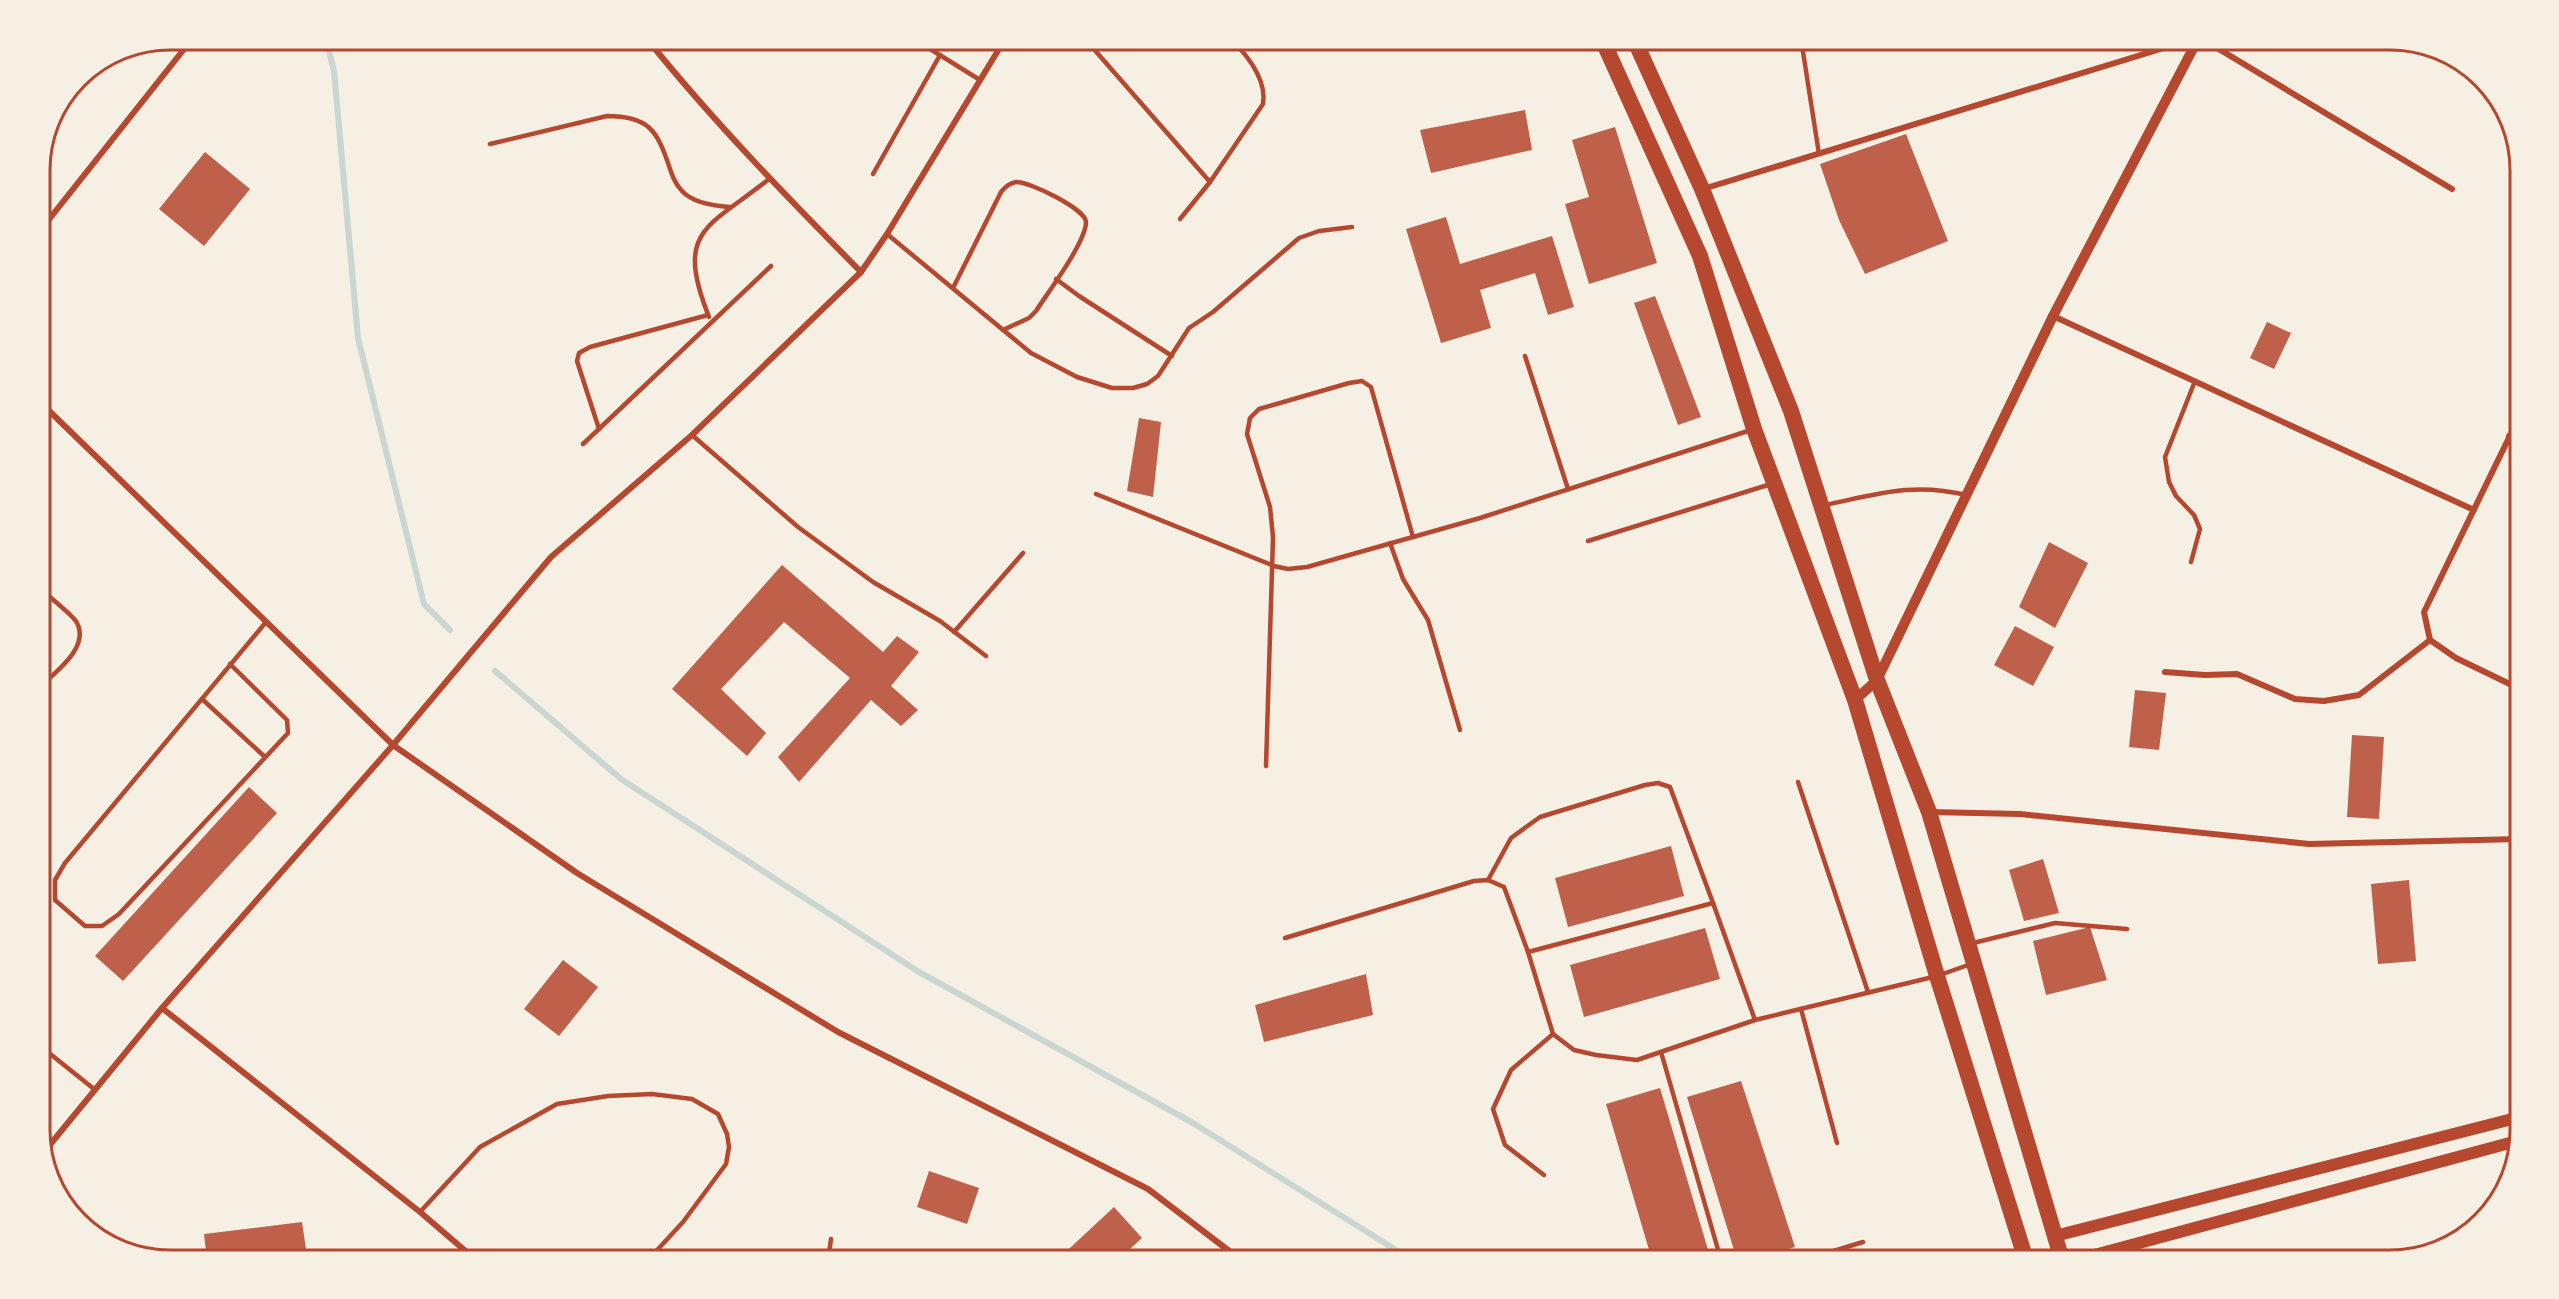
<svg xmlns="http://www.w3.org/2000/svg" width="2559" height="1299" font-family="'DM Sans',sans-serif">
  <style>
    .lines { fill: none; stroke-linecap: round; stroke-linejoin: round }
    .stream { stroke: #c9d6d2; stroke-width: 6 }
    .building { fill: #bf614a }
    .service { stroke: #b5482f; stroke-width: 4.5 }
    .minor { stroke: #b5482f; stroke-width: 6 }
    .tertiary { stroke: #b5482f; stroke-width: 10 }
    .secondary { stroke: #b5482f; stroke-width: 12 }
    .trunk { stroke: #b5482f; stroke-width: 16 }
    .rim { fill: none; stroke: #b5482f; stroke-width: 3 }
  </style>
  <rect width="100%" height="100%" fill="#f6efe4"/>
  <g class="lines">
    <g class="stream">
      <polyline points="326,39 334,71 358,338 424,604 450,630"/>
      <polyline points="495,671 621,779 919,972 1193,1123 1412,1260"/>
    </g>
  </g>
  <g class="building">
    <polygon points="1525,110 1532,150 1431,173 1420,130"/>
    <polygon points="1615,127 1657,263 1589,284 1565,204 1589,197 1572,140"/>
    <polygon points="1906,134 1948,241 1865,274 1839,220 1820,164"/>
    <polygon points="205,152 250,189 204,246 159,209"/>
    <polygon points="1446,217 1460,264 1552,236 1574,307 1548,315 1535,273 1480,290 1491,328 1441,343 1406,229"/>
    <polygon points="1655,296 1701,417 1678,425 1634,303"/>
    <polygon points="2267,322 2291,333 2274,369 2250,358"/>
    <polygon points="1139,418 1161,422 1153,497 1127,491"/>
    <polygon points="2049,542 2088,563 2055,628 2019,607"/>
    <polygon points="782,565 883,652 897,636 919,652 891,686 918,710 901,726 871,700 799,782 778,757 850,678 784,622 721,689 766,733 747,756 672,689"/>
    <polygon points="2015,626 2054,647 2033,686 1994,665"/>
    <polygon points="2135,690 2166,693 2159,750 2129,747"/>
    <polygon points="2352,735 2384,737 2379,819 2347,817"/>
    <polygon points="249,787 277,813 123,981 95,956"/>
    <polygon points="1671,846 1684,896 1568,927 1555,878"/>
    <polygon points="2043,859 2059,913 2024,921 2009,870"/>
    <polygon points="2409,880 2416,961 2378,964 2371,884"/>
    <polygon points="2090,927 2107,980 2046,995 2033,941"/>
    <polygon points="1705,928 1720,979 1584,1017 1570,965"/>
    <polygon points="563,960 598,987 559,1036 524,1009"/>
    <polygon points="1366,974 1373,1015 1264,1042 1255,1005"/>
    <polygon points="1741,1081 1795,1247 1750,1260 1737,1260 1687,1097"/>
    <polygon points="1660,1088 1711,1260 1652,1260 1606,1104"/>
    <polygon points="929,1171 979,1188 967,1224 917,1207"/>
    <polygon points="1114,1207 1142,1238 1118,1260 1057,1260"/>
    <polygon points="302,1222 307,1256 274,1260 207,1260 204,1234"/>
    <polygon points="846,1249 871,1251 870,1260 845,1260"/>
  </g>
  <g class="lines">
    <g class="service">
      <polyline points="914,39 980,80"/>
      <polyline points="1085,39 1210,182"/>
      <polyline points="1801,39 1819,154"/>
      <path d="M 490,144 L 607,116 C 648,116 657,130 669,166 C 672,175 675,184 682,191 C 693,203 714,206 730,207"/>
      <polyline points="873,174 940,55"/>
      <path d="M 1180,219 L 1210,182 L 1263,104 C 1267,80 1247,55 1231,39"/>
      <polyline points="887,234 1031,353 1077,377 1112,388 1133,388 1147,384 1158,376 1189,328 1213,312 1299,238 1319,231 1352,227"/>
      <polyline points="1056,279 1079,296 1172,356"/>
      <path d="M 953,288 L 1001,192 C 1005,187 1009,183 1016,182 C 1028,181 1086,209 1086,222 C 1086,242 1048,292 1036,311 L 1029,318 L 1003,330"/>
      <path d="M 709,317 C 674,229 708,228 769,179"/>
      <polyline points="1525,356 1568,489"/>
      <polyline points="599,429 577,361 579,353 590,347 708,315"/>
      <polyline points="692,435 798,527 873,582 940,621 986,656"/>
      <polyline points="583,444 771,266"/>
      <polyline points="1096,494 1274,566 1288,569 1307,567 1480,518 1751,430"/>
      <path d="M 1825,505 C 1878,494 1912,482 1967,495"/>
      <polyline points="1588,541 1771,484"/>
      <polyline points="1390,543 1403,579 1428,620 1460,730"/>
      <polyline points="2191,562 2200,529 2194,515 2176,496 2169,482 2165,457 2195,381"/>
      <path d="M 39,588 C 47,595 74,616 77,623 C 90,648 54,673 39,688"/>
      <polyline points="954,632 1023,553"/>
      <polyline points="230,664 287,720 288,733 119,914 102,926 85,926 55,900 55,880 65,863 266,622"/>
      <polyline points="202,699 265,757"/>
      <polyline points="1266,766 1273,537 1270,507 1247,434 1250,418 1259,409 1349,383 1362,381 1371,387 1413,537"/>
      <polyline points="1798,782 1868,992"/>
      <polyline points="1488,880 1511,838 1540,817 1645,785 1658,783 1670,787 1713,903 1528,952"/>
      <polyline points="1713,903 1755,1020"/>
      <polyline points="1285,938 1474,881 1488,880 1504,887 1528,952 1553,1034 1574,1050 1596,1055 1637,1060 1755,1020 1937,976 1971,964"/>
      <polyline points="1973,943 2055,923 2127,929"/>
      <polyline points="1801,1009 1837,1143"/>
      <polyline points="39,1045 94,1089"/>
      <polyline points="1661,1052 1721,1260"/>
      <polyline points="1544,1175 1505,1145 1493,1109 1511,1070 1553,1034"/>
      <polyline points="420,1212 480,1147 557,1104 608,1096 652,1094 692,1099 718,1114 727,1134 729,1147 726,1164 683,1222 648,1260"/>
      <polyline points="828,1260 831,1239"/>
      <polyline points="1804,1260 1863,1242"/>
    </g>
    <g class="minor">
      <path d="M 647,39 C 713,121 786,196 861,272"/>
      <polyline points="2202,39 2452,189"/>
      <polyline points="1703,189 2193,39"/>
      <polyline points="39,232 192,39"/>
      <polyline points="2053,316 2474,510"/>
      <polyline points="39,401 393,745 577,873 838,1032 1148,1189 1241,1260"/>
      <polyline points="2520,415 2424,612 2430,640 2456,658 2520,689"/>
      <polyline points="2509,436 2520,442"/>
      <polyline points="2165,672 2205,675 2237,674 2295,699 2324,701 2359,695 2430,640"/>
      <polyline points="1931,812 2020,814 2309,844 2520,839"/>
      <polyline points="162,1008 420,1212 476,1260"/>
      <polyline points="44,1152 162,1008 393,745 551,557 692,435 861,272 887,234 1005,39"/>
    </g>
    <polyline class="tertiary" points="1855,700 1877,680 2053,316 2198,39"/>
    <g class="secondary">
      <polyline points="2055,1236 2520,1117"/>
      <polyline points="2076,1260 2517,1141"/>
    </g>
    <g class="trunk">
      <polyline points="1602,39 1700,256 1754,429 1855,700 1937,976 2026,1260"/>
      <polyline points="1634,39 1702,189 1791,411 1877,680 1929,812 2062,1260"/>
    </g>
  </g>
  <path d="M0 0H2559V1299H0ZM170 50H2390A120 120 0 0 1 2510 170V1130A120 120 0 0 1 2390 1250H170A120 120 0 0 1 50 1130V170A120 120 0 0 1 170 50Z" fill="#f6efe4" fill-rule="evenodd"/>
  <path class="rim" d="M170 50H2390A120 120 0 0 1 2510 170V1130A120 120 0 0 1 2390 1250H170A120 120 0 0 1 50 1130V170A120 120 0 0 1 170 50Z"/>
</svg>
